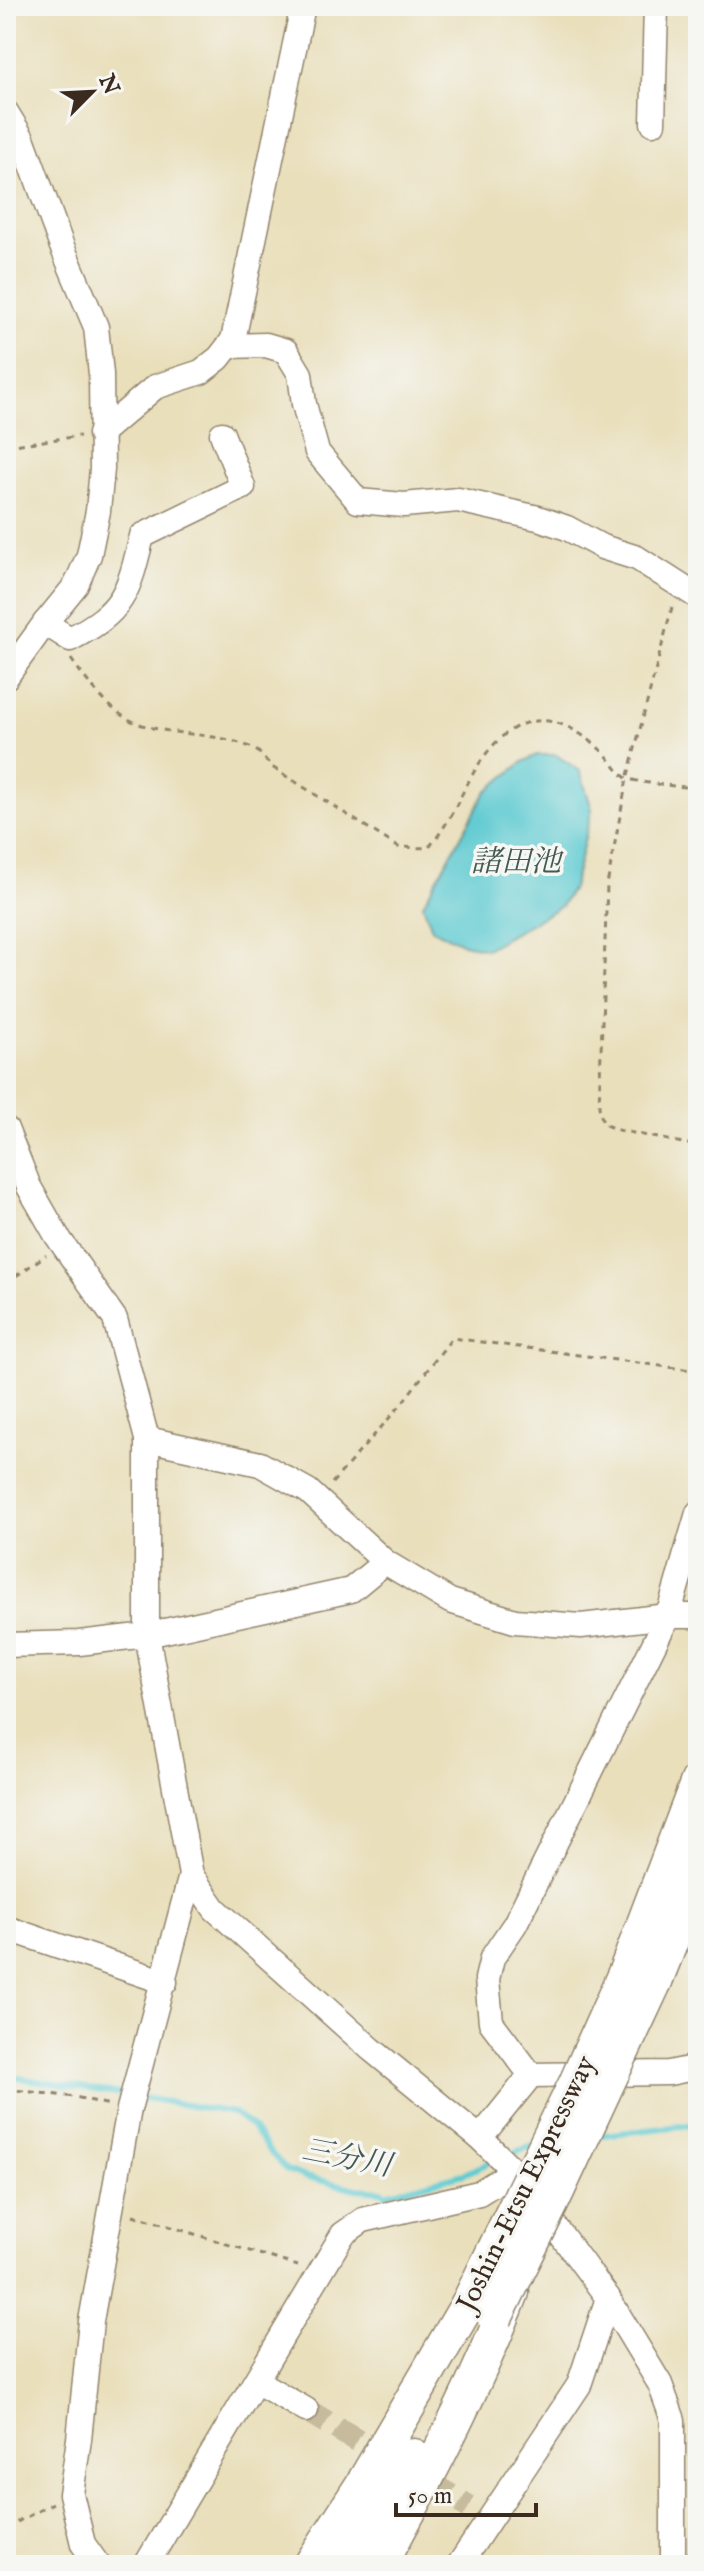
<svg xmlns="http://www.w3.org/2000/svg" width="704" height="2571" font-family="'IM FELL English','Noto Serif JP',serif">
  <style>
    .water { fill: #5dcad1; stroke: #4c7a78; stroke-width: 2 }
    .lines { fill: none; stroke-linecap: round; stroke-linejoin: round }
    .stream { stroke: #5dcad1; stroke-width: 6 }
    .minor-tunnel { stroke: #c6bb9c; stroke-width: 24; stroke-dasharray: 24 12; stroke-linecap: butt }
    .minor-casing { stroke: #92846c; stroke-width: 27 }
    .highway-casing { stroke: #92846c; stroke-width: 37 }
    .path { stroke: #92846c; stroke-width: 3; stroke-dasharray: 6 6; stroke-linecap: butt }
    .minor { stroke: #fff; stroke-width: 24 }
    .highway { stroke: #fff; stroke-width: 34 }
    .highway-bridge-casing { stroke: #92846c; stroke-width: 37; stroke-linecap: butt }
    .highway-bridge { stroke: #fff; stroke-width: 34 }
    .labels { text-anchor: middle; stroke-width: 7; stroke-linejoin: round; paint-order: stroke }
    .street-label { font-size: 28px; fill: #3b2a1e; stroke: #f6f6f2 }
    .water-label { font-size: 30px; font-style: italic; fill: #455a54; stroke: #f6f6f2 }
  </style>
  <rect width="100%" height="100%" fill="#f6f6f2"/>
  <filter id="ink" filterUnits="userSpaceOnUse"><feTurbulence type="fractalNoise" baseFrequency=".0125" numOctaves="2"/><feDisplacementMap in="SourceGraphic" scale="16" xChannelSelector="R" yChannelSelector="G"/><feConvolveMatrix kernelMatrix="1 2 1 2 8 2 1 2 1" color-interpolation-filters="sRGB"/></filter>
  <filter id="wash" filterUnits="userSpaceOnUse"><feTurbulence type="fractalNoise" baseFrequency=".006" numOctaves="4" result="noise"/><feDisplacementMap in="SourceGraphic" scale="32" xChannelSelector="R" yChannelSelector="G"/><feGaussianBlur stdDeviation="1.8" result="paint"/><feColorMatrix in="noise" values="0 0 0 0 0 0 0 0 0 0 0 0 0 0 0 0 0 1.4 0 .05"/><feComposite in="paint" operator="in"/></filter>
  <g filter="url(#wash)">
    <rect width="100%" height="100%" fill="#e9dfbb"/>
    <polygon class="water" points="537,755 556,755 580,771 592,809 573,887 561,906 486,949 464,944 432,929 423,904 486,792 523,762"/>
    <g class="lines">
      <g class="stream">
        <polyline points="6,2076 127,2095"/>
        <polyline points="138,2097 234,2113 253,2128 269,2151 287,2170 306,2177 357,2189 383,2191 386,2194 464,2174 495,2160"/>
        <polyline points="594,2136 698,2124"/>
        <polyline points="505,2156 532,2146"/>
      </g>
    </g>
  </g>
  <g filter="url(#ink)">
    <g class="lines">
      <polyline class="minor-tunnel" points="306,2410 469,2507"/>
      <g class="minor-casing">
        <g id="minor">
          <polyline points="6,112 22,138 61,244 96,327 101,374 102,469 98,511 89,555 76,585 45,623 6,677"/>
          <polyline points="653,123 656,6"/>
          <polyline points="229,346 266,345 286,351 300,374 304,404 317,452 358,501 404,505 458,500 538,518 567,528 602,547 637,558 698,597"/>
          <polyline points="100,434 155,387 201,372 219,358 233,340 303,6"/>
          <path d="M 45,623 L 70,639 C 124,611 128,594 142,536 L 243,487 L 222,434"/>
          <polyline points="6,1129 29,1187 57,1236 115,1319 147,1439 147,1635 191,1875 129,2109 91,2321 79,2439 71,2494 83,2544 98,2565"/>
          <polyline points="147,1439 260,1464 308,1491 385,1562 450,1601 515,1621 581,1626 668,1616 698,1616"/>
          <polyline points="6,1645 79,1643 147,1635 351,1590 385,1562"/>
          <polyline points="191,1875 215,1909 371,2049 480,2138 514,2171 608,2298 660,2384 673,2420 673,2565"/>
          <polyline points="6,1928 165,1982"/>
          <polyline points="531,2075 491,2022 487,1979 492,1958 515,1924 668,1616 698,1513"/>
          <polyline points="531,2075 669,2073 698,2067"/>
          <polyline points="480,2138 531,2075"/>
          <polyline points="256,2381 306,2410"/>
          <polyline points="146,2565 343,2234 363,2220 479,2193 514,2171"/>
          <polyline points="459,2565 579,2385 608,2298"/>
        </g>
      </g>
      <g class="highway-casing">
        <g id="highway">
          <polyline points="626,1971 698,1781"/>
          <polyline points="655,1981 698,1874"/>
          <polyline points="311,2565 361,2487 468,2304"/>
          <polyline points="348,2565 414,2456"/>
          <path d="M 379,2565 C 429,2477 476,2386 512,2292"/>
        </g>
      </g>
      <g class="path">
        <polyline points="6,446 80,436"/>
        <polyline points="672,607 627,779 607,885 599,1107 603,1124 618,1130 698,1146"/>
        <path d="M 71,659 C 85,679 109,711 132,721 C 171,738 216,730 254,749 C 261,753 266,761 272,767 L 398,847 L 428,848 C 455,819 464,780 490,749 C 528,704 568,718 605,754 C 612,761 617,772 625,777 C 633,783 685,787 698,788"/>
        <polyline points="6,1283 46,1255"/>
        <polyline points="332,1483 398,1408 452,1338 698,1371"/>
        <polyline points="6,2089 75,2097 110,2105"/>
        <polyline points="133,2215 298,2266"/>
        <polyline points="6,2528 53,2503"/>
      </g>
      <use href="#minor" class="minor"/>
      <use href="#highway" class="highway"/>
      <g class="highway-bridge-casing">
        <g id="highway-bridge">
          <polyline points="468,2304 576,2083 626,1971"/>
          <polyline points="495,2318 552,2202 655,1981"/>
        </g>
      </g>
      <use href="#highway-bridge" class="highway-bridge"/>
    </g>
  </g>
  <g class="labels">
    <g class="street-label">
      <text transform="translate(525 2183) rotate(-64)" y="10">Joshin-Etsu Expressway</text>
    </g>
    <g class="water-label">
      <text x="516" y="871">諸田池</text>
      <text transform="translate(347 2157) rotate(11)" y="10">三分川</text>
    </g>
  </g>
  <rect width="704" height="2571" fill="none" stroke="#f6f6f2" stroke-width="32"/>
  <g transform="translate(92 92) rotate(66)" stroke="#f6f6f2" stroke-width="6" paint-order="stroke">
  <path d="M0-6L14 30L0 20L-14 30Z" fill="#3b2a1e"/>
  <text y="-12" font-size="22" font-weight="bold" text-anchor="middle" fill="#3b2a1e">N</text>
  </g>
  <path d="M396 2503v12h140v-12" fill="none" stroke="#3b2a1e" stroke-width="4"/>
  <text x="408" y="2503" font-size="24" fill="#3b2a1e" stroke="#f6f6f2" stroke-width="6" paint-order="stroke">50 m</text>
</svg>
